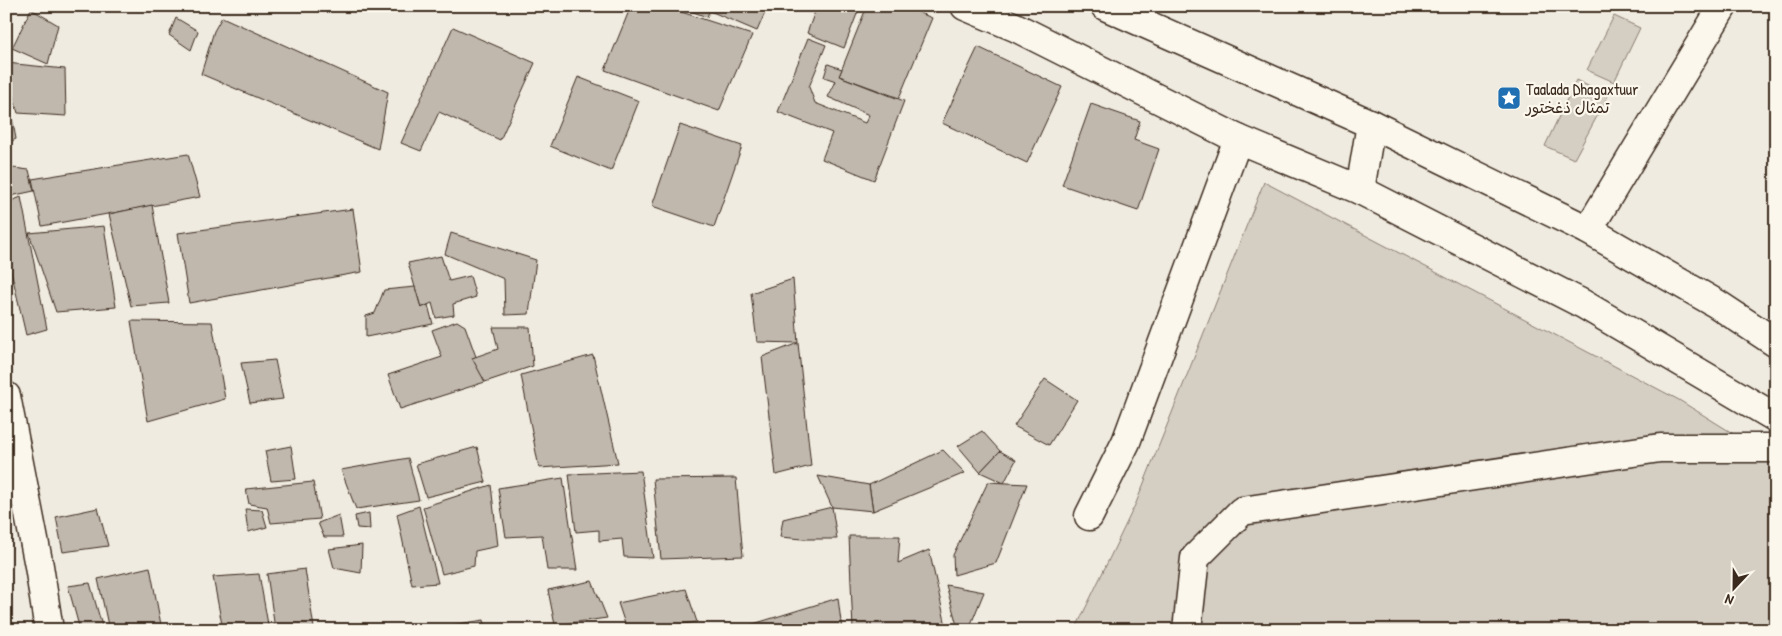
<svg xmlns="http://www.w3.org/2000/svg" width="1782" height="636" font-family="'Patrick Hand','Playpen Sans Arabic',sans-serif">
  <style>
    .green { fill: #d5cec3; stroke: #887c70 }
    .building { fill: #c0b8ad; stroke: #3b2a1e }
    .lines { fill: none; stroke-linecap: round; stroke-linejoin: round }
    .minor-casing { stroke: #3b2a1e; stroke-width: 31 }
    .highway-casing { stroke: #3b2a1e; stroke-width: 31 }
    .minor { stroke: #fbf7ec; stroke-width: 28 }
    .highway { stroke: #fbf7ec; stroke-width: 28 }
    .labels { text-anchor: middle; stroke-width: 4.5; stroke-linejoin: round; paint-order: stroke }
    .poi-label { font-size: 16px; fill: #3b2a1e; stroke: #fbf7ec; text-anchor: start }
  </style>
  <rect width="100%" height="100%" fill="#f0ebe0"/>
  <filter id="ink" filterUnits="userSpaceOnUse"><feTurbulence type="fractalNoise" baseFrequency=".02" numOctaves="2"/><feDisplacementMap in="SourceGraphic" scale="10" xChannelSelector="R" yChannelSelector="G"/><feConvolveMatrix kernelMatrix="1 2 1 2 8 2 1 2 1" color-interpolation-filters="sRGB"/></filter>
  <g filter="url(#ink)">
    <g class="green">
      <polygon points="1614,16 1640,28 1614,82 1587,70"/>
      <polygon points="1576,80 1608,96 1574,159 1545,146"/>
      <polygon points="1264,182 1679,400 1776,460 1776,630 1075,630 1136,503"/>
    </g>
    <g class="building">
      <polygon points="631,6 663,6 752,35 719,111 605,70"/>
      <polygon points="677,6 711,6 707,17"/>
      <polygon points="712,6 768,6 757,31 710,11"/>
      <polygon points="817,6 860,6 844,48 807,33"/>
      <polygon points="867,6 903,6 932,18 899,98 839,76"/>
      <polygon points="31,9 58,25 48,64 12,48"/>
      <polygon points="222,17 388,92 378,149 201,74 214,31"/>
      <polygon points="176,18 198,31 191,50 169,35"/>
      <polygon points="453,27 535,63 500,140 439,112 421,151 401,143"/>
      <polygon points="808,38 826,45 809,87 815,103 865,123 869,115 828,97 836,81 824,77 828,64 842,69 839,76 904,101 874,180 822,159 832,133 778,112"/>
      <polygon points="978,47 1062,87 1027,163 942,123"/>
      <polygon points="6,63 65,69 66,116 18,113 6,74"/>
      <polygon points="578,77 639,101 611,171 550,146"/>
      <polygon points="6,85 16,139 6,144"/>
      <polygon points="1091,104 1140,121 1134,140 1159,149 1138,211 1062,185"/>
      <polygon points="680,125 742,146 714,227 652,206"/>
      <polygon points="188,154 200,197 42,226 32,179"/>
      <polygon points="6,167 29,170 34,191 6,197"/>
      <polygon points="21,197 47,329 26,335 6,249 6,203"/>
      <polygon points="152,205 169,303 131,306 109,214"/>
      <polygon points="353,209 362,272 189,303 178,233"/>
      <polygon points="104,226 116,307 56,312 29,233"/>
      <polygon points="451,233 536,260 529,314 505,315 504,279 445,254"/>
      <polygon points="441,256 449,281 470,276 476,297 453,304 454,315 436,318 432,303 421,308 408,263"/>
      <polygon points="793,279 798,343 757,342 751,293"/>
      <polygon points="415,287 421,308 428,305 433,324 366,337 366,316 375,313 384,290"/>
      <polygon points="131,321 212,322 225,399 148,421"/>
      <polygon points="457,321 465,326 485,382 400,409 388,375 442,357 432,330"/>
      <polygon points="493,327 530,327 533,366 485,382 472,358 498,349"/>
      <polygon points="798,343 811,466 776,475 762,357"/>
      <polygon points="593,355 618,463 539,468 521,375"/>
      <polygon points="275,360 283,399 250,403 241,363"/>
      <polygon points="1045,379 1077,400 1049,445 1014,426"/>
      <polygon points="982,431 1000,451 980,472 958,446"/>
      <polygon points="291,446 296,479 271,481 265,451"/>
      <polygon points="477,447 486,482 426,497 416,464"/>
      <polygon points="943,450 965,473 873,511 869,485"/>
      <polygon points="1000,451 1016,460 1004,483 980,472"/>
      <polygon points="408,458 419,500 356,509 341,470"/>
      <polygon points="641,471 653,558 624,557 622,539 599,541 599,530 576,532 569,474"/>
      <polygon points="818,476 869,485 873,511 832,507"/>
      <polygon points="563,478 577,570 547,570 542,535 506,537 498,488"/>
      <polygon points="736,478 743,556 661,559 653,479"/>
      <polygon points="313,482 320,519 271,523 267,507 249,504 246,489"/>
      <polygon points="988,482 1027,484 996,563 954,575 953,555"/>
      <polygon points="491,485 498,546 475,551 474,566 442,574 423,507"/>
      <polygon points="419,506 438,583 412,585 397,514"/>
      <polygon points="832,507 837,539 803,539 780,537 783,519"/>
      <polygon points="98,508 108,546 63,552 56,517"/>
      <polygon points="245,509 262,510 267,527 248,532"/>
      <polygon points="369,513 370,529 357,528 355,516"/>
      <polygon points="339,515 343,537 324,537 318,523"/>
      <polygon points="849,536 900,536 898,563 929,550 947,630 853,630"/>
      <polygon points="362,545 361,573 334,568 329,549"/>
      <polygon points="150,567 162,630 109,630 98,579"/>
      <polygon points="305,569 314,628 275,629 267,574"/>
      <polygon points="259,574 269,630 223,630 213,577"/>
      <polygon points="592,581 607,618 555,625 548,590"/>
      <polygon points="90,583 102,626 92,630 80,630 68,586"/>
      <polygon points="946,585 984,592 969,629 958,629"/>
      <polygon points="686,589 697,622 642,630 627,630 618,603"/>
      <polygon points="838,598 842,630 751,630 750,625"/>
      <polygon points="484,620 486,630 453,630 452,625"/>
    </g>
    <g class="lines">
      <g class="minor-casing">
        <g id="minor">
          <polyline points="1588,230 1723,6"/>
          <polyline points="6,396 39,566 49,630"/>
          <polyline points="1089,516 1126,442 1238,139"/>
          <polyline points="1187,630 1195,558 1242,511 1660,448 1776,448"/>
        </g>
      </g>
      <g class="highway-casing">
        <g id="highway">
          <polyline points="965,6 1015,27 1238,139 1360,190 1583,304 1776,418"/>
          <polyline points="1105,6 1371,124 1588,230 1717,304 1776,343"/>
          <polyline points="1360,190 1371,124"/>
        </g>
      </g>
      <use href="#minor" class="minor"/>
      <use href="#highway" class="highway"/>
    </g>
  </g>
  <defs>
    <g id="sight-square" transform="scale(1.25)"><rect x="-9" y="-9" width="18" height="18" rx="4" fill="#1f6fb2" stroke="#fbf7ec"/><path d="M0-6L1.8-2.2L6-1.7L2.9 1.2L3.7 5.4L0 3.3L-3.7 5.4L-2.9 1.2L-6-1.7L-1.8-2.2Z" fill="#fff"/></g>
  </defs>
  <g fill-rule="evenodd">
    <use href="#sight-square" x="1509" y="98"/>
  </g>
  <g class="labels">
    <g class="poi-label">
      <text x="1526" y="95">Taalada Dhagaxtuur<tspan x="1526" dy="18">تمثال ذغختور</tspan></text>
    </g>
  </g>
  <rect width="1782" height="636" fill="none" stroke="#fbf7ec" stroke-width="25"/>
  <rect x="12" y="12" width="1757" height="611" fill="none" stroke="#3b2a1e" stroke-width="2" filter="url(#ink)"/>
  <g transform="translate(1734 588) rotate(202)" stroke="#fbf7ec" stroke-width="4" paint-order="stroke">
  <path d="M0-4L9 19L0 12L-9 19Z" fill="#3b2a1e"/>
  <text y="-8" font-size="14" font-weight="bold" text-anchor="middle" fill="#3b2a1e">N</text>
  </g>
</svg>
